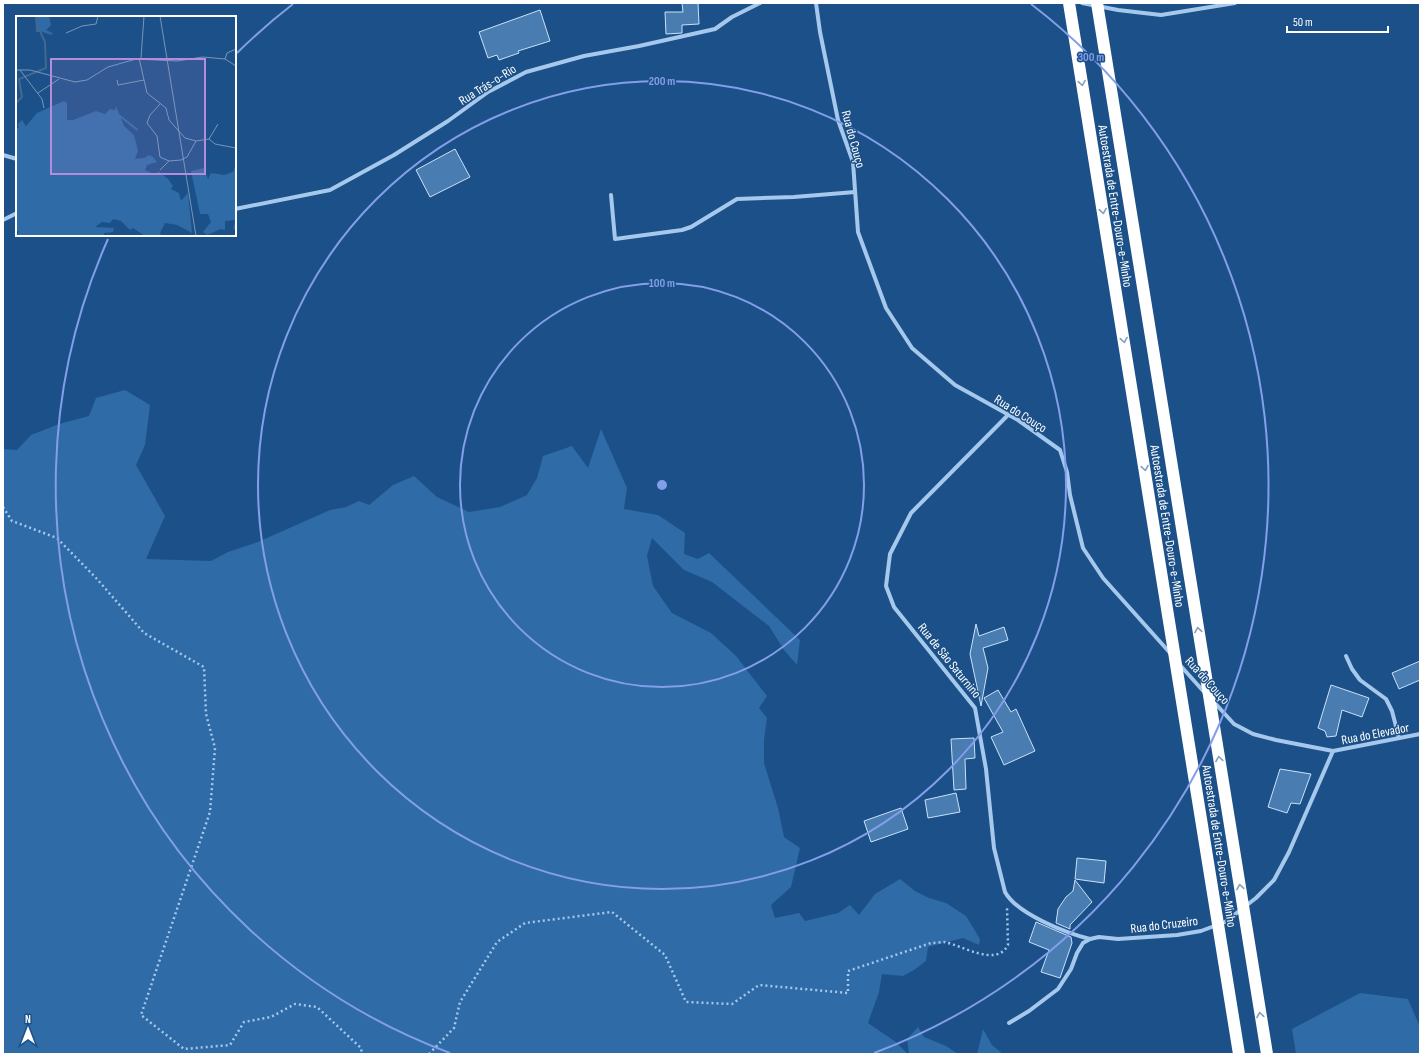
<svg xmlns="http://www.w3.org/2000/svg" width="1423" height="1057" font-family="'Sofia Sans Condensed',sans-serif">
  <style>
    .green { fill: #2f6ba6 }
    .building { fill: #497db2; stroke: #cae1f9 }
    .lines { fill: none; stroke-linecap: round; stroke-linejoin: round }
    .path { stroke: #a5c8ec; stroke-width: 2.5; stroke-dasharray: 2 3; stroke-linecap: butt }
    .street { stroke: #a5c8ec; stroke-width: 4 }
    .highway-bridge { stroke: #fff; stroke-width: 12 }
    .oneway { stroke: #829fbe }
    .ring { fill: none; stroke: #839eea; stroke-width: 2 }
    .labels { text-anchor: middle; stroke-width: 3; stroke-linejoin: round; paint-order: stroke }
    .street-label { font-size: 13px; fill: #fff; stroke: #1c5088 }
    .inset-river { fill: none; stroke: #426890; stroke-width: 2 }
    .inset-road { fill: none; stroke: #7796b8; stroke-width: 1 }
    .view { fill: #b68bdc; fill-opacity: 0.15; stroke: #b68bdc; stroke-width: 2 }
    .inset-edge { fill: none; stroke: #fff; stroke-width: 2 }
    .centre { fill: #839eea; stroke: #1c5088; stroke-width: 2 }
    .ring-label { font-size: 12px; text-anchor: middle; font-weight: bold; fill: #839eea; stroke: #1c5088; stroke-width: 3; stroke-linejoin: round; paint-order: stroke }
  </style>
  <rect width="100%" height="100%" fill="#1c5088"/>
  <g class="green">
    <polygon points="125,390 150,405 145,445 136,465 165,516 146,559 211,561 228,552 258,542 330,510 346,507 359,501 369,505 393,485 414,476 437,497 469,512 500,507 527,495 537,478 543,456 572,446 588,468 601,429 627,488 624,509 658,515 685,533 684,554 698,559 709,553 800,640 797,665 784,650 769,626 712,582 684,570 652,538 647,556 653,586 672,613 711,633 736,656 767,696 759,708 767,718 764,740 764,763 778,808 784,837 800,848 791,887 771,905 775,918 799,913 805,921 838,913 850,905 859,915 875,894 900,879 915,891 929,898 946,903 966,916 980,939 979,945 963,938 928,947 926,961 914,970 903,976 882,974 879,992 868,1023 896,1042 908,1054 3,1054 3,449 17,450 31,435 59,424 89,416 96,398"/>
    <polygon points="1360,993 1408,999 1420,1027 1420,1054 1296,1054 1292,1029"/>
    <polygon points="918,1027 924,1037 946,1046 958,1054 909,1054 907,1039"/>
    <polygon points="983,1029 992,1045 1003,1054 977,1054"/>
  </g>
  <g class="building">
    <polygon points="682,3 698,3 699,24 682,25 682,33 666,34 665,12 683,12"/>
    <polygon points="540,10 550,41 518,51 519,53 499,60 497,55 488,58 479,32"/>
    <polygon points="455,149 470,177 430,197 416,170"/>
    <polygon points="976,624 979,636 1004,627 1008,640 983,648 988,668 981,706 970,654"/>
    <polygon points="1420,661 1420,680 1399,689 1392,673"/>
    <polygon points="1331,685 1369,698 1362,717 1342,710 1336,736 1327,737 1325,731 1318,728"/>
    <polygon points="998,690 1011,712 1016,709 1035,751 1004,765 991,737 1003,732 984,698"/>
    <polygon points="974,738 975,758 965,759 966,789 954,790 951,739"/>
    <polygon points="1280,769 1311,774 1300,804 1291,803 1287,813 1268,807"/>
    <polygon points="956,793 960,812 928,818 925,800"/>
    <polygon points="901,808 908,829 871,842 864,821"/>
    <polygon points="1077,858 1106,861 1104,883 1075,879"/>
    <polygon points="1075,880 1092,902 1070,925 1070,929 1056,923 1058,909 1066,897 1073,891"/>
    <polygon points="1036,922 1071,937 1072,943 1060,978 1041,972 1049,950 1029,942"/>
  </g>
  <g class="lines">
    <g class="path">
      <polyline points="3,507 12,521 57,538 97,579 144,633 204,667 206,714 215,748 210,812 141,1015 184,1049 230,1045 244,1022 271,1017 295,1004 317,1007 361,1048 362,1054"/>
      <path d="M 429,1054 L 454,1028 L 460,1002 L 497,942 L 525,923 L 612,912 L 665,955 L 686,1002 L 732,1004 L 759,985 L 848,993 L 848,971 L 931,943 C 935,943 940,942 944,942 C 962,945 996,968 1008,945 L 1007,907"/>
    </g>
    <g class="street">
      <polyline points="816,3 820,32 838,120 853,162 858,232 886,308 912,348 955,385 1018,420 1060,450 1067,472 1070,495 1083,548 1103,578 1171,654"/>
      <polyline points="1082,3 1118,10 1161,15 1235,3"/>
      <polyline points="3,155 17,159"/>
      <polyline points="611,195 615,239 682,230 691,227 737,199 794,197 855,192"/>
      <polyline points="235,209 330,190 394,155 448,121 488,92 526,72 584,56 639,46 715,29 732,17 760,3"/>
      <polyline points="3,220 17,213"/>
      <path d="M 1008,415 L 911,513 L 890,554 L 886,586 L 894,607 L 975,708 L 986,769 L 994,848 L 1005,892 C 1017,914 1066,933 1090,939"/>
      <polyline points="1346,656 1352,669 1360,680 1386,699 1392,711 1399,738"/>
      <polyline points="1179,664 1205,693"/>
      <polyline points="1214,702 1234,724 1253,734 1276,740 1333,751 1420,734"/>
      <polyline points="1009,1023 1029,1011 1058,989 1071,969 1077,953 1083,943 1090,939 1099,937 1118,939 1177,935 1201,931 1225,922 1256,898 1274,880 1289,852 1333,751"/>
    </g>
    <g class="highway-bridge">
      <polyline points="1069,3 1239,1054"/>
      <polyline points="1097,3 1267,1054"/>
    </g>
  </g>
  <defs><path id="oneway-chevron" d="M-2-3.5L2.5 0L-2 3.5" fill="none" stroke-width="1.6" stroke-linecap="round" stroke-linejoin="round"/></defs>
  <g class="oneway">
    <use href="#oneway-chevron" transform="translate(1082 83) rotate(81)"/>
    <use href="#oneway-chevron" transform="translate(1103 211) rotate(81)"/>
    <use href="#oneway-chevron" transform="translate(1124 340) rotate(81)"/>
    <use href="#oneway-chevron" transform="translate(1145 468) rotate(81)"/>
    <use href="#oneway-chevron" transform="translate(1198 630) rotate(-99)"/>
    <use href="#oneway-chevron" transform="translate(1219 759) rotate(-99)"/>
    <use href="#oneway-chevron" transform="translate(1240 887) rotate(-99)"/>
    <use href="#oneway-chevron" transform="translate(1260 1015) rotate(-99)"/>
  </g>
  <g class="ring">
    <circle cx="662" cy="485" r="202"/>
    <circle cx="662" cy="485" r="404"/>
    <path d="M450 1053A606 606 0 0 1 108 239M237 53A606 606 0 0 1 293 4M1031 4A606 606 0 0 1 874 1053"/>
  </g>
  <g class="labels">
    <g class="street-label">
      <text transform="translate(487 84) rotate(-32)" y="5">Rua Trás-o-Rio</text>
      <text transform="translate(854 139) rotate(75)" y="5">Rua do Couço</text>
      <text transform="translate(1116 206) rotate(81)" y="5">Autoestrada de Entre-Douro-e-Minho</text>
      <text transform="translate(1021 413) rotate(32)" y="5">Rua do Couço</text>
      <text transform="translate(1168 526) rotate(81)" y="5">Autoestrada de Entre-Douro-e-Minho</text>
      <text transform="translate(950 660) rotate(51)" y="5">Rua de São Saturnino</text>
      <text transform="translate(1208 680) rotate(48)" y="5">Rua do Couço</text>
      <text transform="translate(1375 733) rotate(-11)" y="5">Rua do Elevador</text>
      <text transform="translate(1220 846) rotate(81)" y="5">Autoestrada de Entre-Douro-e-Minho</text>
      <text transform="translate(1164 924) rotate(-7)" y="5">Rua do Cruzeiro</text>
    </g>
  </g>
  <g transform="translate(16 16)">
    <rect width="220" height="220" fill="#1c5088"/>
    <path d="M 20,0 L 33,0 L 35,9 L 30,14 L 37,17 L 35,19 L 21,14 ZM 48,85 L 51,87 L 51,104 L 57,104 L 80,95 L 89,98 L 94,93 L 99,94 L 100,90 L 103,98 L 122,113 L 121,115 L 105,102 L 108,110 L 118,119 L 122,135 L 119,143 L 128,142 L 133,139 L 137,141 L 141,146 L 131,149 L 129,154 L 140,159 L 142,155 L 152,163 L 157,170 L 155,173 L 163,177 L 165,185 L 172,177 L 176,217 L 161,209 L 149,207 L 144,217 L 146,220 L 129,220 L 117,212 L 114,214 L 105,205 L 97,203 L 94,207 L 86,206 L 79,211 L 98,212 L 97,216 L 88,217 L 88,220 L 1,220 L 3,215 L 0,215 L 0,112 L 3,112 L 2,108 L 6,104 L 10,110 L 21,97 ZM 220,148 L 220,212 L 217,214 L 219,204 L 209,205 L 209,214 L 205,213 L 191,219 L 187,216 L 195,206 L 192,198 L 184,198 L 175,155 L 188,152 L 192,163 L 195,157 L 208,159 L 217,156 Z" fill="#2f6ba6"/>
    <path class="inset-river" d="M 0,87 L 6,81 L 3,63 L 30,52 L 29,26 L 24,15 L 21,15 L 20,0"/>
    <path class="inset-road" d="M 144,0 L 180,220M 50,17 L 66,10 L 80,8 L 82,0M 123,42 L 131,77 L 150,92 L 153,104 L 169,122 L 180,125 L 193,123 L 199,128 L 220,132M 125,42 L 128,0M 209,43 L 211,37 L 220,33M 209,43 L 220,50M 0,54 L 14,54 L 59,66 L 71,64 L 92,51 L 120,43 L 161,45 L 187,41 L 209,43M 4,54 L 26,83 L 28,92M 101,64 L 102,69 L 128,64M 22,77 L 43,63M 144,88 L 134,99 L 131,107 L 141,120 L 144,141 L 153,145M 193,123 L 202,108M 144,154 L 153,145 L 165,144 L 171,141 L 180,125M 99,220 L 112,220"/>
    <path class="view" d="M 35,43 L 189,43 L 189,158 L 35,158 Z"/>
    <rect width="220" height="220" class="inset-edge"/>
  </g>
  <circle cx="662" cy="485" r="6" class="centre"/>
  <g class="ring-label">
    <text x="1091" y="61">300 m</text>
    <text x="662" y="85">200 m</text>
    <text x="662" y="287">100 m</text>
  </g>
  <rect width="1423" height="1057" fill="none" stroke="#ffffff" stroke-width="8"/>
  <g transform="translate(28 1029)" stroke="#1c5088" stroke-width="3" paint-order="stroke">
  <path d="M0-3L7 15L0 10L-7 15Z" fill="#ffffff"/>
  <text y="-6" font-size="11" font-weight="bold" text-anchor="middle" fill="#ffffff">N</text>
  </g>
  <path d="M1287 26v6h101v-6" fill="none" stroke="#ffffff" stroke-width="2"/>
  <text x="1293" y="26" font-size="12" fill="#ffffff" stroke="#1c5088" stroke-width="3" paint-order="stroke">50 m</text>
</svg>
